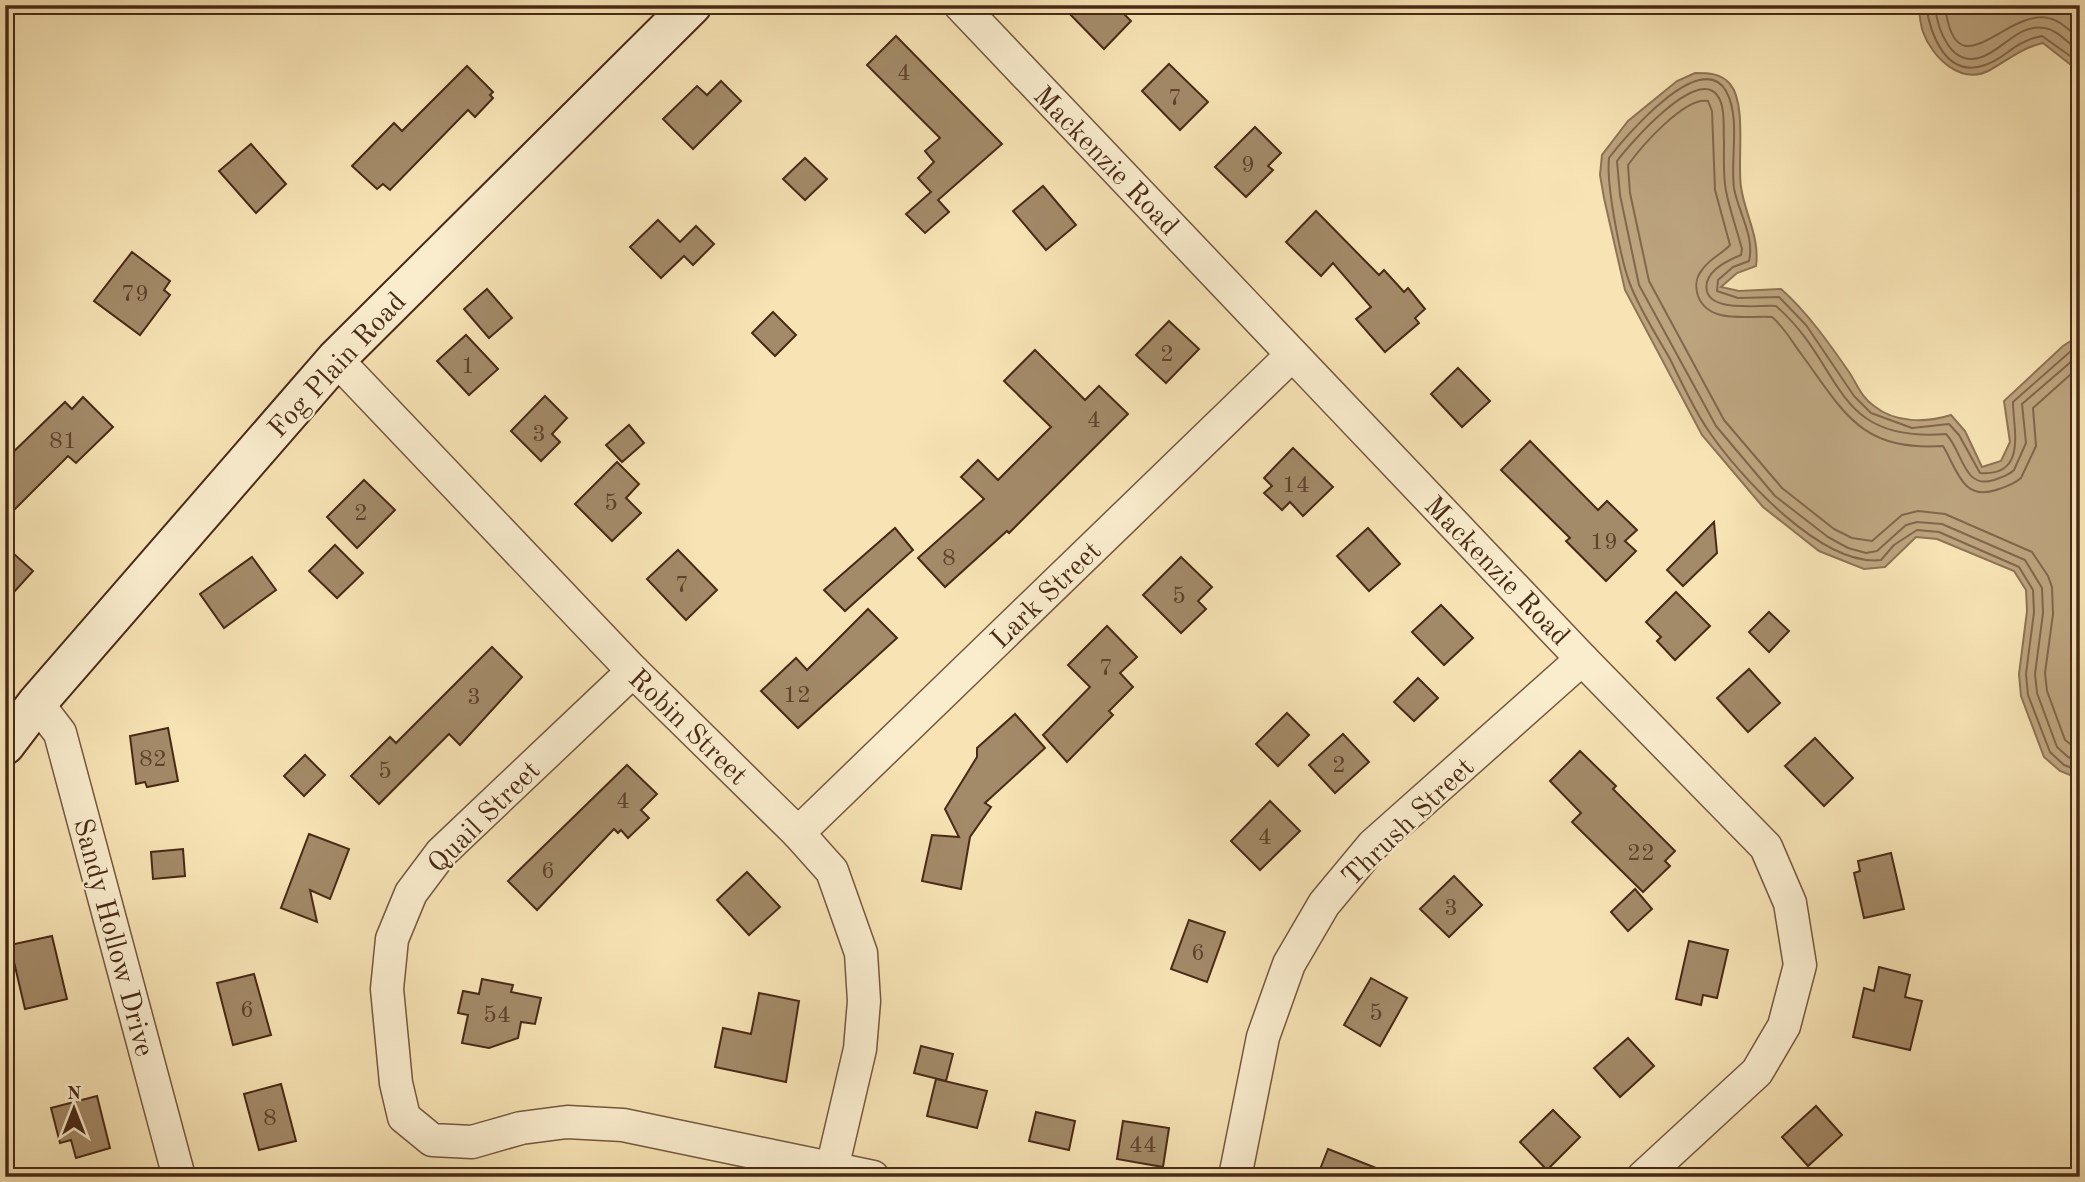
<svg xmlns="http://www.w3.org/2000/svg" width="2085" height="1182" font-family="'Old Standard TT',serif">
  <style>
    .water { fill: #bca47e; stroke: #8e7354; stroke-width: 2 }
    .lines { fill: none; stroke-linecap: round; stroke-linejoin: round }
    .shore { stroke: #82674a; stroke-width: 2 }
    .building { fill: #a38a68; stroke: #482a16; stroke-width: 2 }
    .street-casing { stroke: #74583e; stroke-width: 35 }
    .secondary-casing { stroke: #482a16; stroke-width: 42 }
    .street { stroke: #faedce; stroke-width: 32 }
    .secondary { stroke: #faedce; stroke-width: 38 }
    .labels { text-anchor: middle; stroke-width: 5; stroke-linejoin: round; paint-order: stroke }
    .number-label { font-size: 24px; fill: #5f422a }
    .street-label { font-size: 28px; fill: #482a16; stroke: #faedce }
  </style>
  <rect width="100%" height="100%" fill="#f7e3b4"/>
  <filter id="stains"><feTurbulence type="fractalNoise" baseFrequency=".00286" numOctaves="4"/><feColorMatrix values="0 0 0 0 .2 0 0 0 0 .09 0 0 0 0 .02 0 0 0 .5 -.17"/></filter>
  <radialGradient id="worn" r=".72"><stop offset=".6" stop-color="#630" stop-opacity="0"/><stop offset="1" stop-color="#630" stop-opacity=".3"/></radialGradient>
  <g class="water">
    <path d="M 1918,5 L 2080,5 L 2080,72 L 2043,43 C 2019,49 2010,59 1990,70 C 1961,86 1932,57 1923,32 C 1920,24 1920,14 1918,5 Z"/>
    <path d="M 1695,73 C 1708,73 1721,73 1730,84 C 1747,104 1737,161 1741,187 C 1745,215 1760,237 1756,266 L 1737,273 L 1721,287 L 1739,291 L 1781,289 C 1807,312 1829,343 1849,372 C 1857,384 1861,397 1874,406 C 1895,423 1926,423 1951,415 L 1965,431 L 1982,467 L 2001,461 L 2010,442 L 2004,401 L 2063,346 L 2080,335 L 2080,779 L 2060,771 L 2044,757 L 2021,696 L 2019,674 L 2027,611 L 2026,590 L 2014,571 L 1937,539 L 1916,537 L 1885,567 L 1864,569 L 1819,551 L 1763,507 L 1702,435 L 1625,290 L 1604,198 L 1600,175 L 1602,155 L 1628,121 L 1677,81 Z"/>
  </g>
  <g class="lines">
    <g class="shore">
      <path d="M 1926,5 C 1930,34 1946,79 1985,65 C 2007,58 2012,42 2042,36 L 2080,63"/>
      <path d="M 1935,5 C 1937,28 1950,68 1982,57 C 2004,49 2018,24 2044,28 C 2057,29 2070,45 2080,52"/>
      <path d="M 1945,5 C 1955,94 2005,9 2048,18 C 2060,20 2070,31 2080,39"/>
      <path d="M 2080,343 L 2013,402 C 2013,428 2028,477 1980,473 L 1959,435 L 1949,424 L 1912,428 L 1871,413 L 1854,396 L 1806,325 L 1779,297 L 1738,298 L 1717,291 L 1718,280 L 1733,267 L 1749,261 C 1755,236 1738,212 1734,188 C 1730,158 1741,118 1726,91 C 1701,47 1624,138 1609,158 C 1606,184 1621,264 1632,289 C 1642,313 1657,336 1670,359 C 1682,383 1693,408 1708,430 C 1739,476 1822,567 1881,560 L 1894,545 L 1917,530 L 1939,532 L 2019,567 L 2033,590 L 2034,612 L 2026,674 L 2028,695 L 2050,752 L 2064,765 L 2080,771"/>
      <path d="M 2080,354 L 2022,404 L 2026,443 L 2014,470 C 2008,476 2002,477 1994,480 C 1963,490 1963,451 1946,434 C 1831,443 1845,366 1776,306 C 1760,304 1700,315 1707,282 C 1711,268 1729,260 1741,255 L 1742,249 C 1737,230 1730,211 1726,191 C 1723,176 1724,158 1724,142 C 1723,129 1726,106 1717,95 C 1696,67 1629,145 1617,161 L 1620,195 L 1639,285 L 1716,426 L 1775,496 L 1828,537 L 1848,548 L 1866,553 L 1877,551 L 1906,525 L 1917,522 L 1942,524 L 2025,560 L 2042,588 L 2043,613 L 2035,674 L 2037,693 L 2057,747 L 2068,757 L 2080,762"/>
      <path d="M 2080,366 L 2033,408 L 2036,446 L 2021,478 C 2013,485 2005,487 1996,490 C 1962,501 1957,469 1943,446 C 1861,451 1845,414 1802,355 C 1792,342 1785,328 1772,317 C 1749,315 1709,325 1698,296 C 1695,287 1696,277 1702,270 C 1709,259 1722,254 1730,245 L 1715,190 L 1712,111 L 1708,101 C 1685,96 1641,147 1628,165 L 1630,193 L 1649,281 L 1724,420 L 1782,488 L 1834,529 L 1852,538 L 1872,541 L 1902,515 L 1918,511 L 1945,514 L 2032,552 L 2048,576 L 2052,587 L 2053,614 L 2045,673 L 2047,691 L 2065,740 L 2080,751"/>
    </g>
  </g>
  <g class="building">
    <polygon points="1061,5 1115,5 1131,21 1104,49"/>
    <polygon points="896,36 1002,144 938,200 949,212 925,233 906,214 931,192 918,178 934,162 925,151 940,138 867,65"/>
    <polygon points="1169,64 1208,102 1180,130 1142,91"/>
    <polygon points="467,66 493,92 490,95 493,98 475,117 468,110 390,190 383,184 377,189 352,166 394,123 402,131"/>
    <polygon points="721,81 741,101 693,149 663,119 697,86 707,95"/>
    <polygon points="1255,127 1281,153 1268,166 1273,170 1246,197 1215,167"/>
    <polygon points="251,144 286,184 256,213 219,171"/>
    <polygon points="805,158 827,179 805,200 783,179"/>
    <polygon points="1043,186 1076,225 1046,250 1013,211"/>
    <polygon points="1316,211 1379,275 1384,270 1404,292 1408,288 1425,309 1415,318 1419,323 1385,352 1356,319 1371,307 1333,263 1321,276 1286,242"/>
    <polygon points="658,220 680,242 696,226 714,244 693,265 684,256 661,278 630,247"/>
    <polygon points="132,252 170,281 164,290 170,295 140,335 94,301"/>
    <polygon points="487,289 512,318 489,338 464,309"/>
    <polygon points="773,312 796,335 775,356 752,333"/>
    <polygon points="1169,321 1199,349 1166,383 1136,355"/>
    <polygon points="466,335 498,369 469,395 437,361"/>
    <polygon points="1035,350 1085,400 1099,386 1128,414 1009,533 1007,531 945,587 918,558 984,499 961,477 978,460 998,480 1051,427 1004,381"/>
    <polygon points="1458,368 1490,401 1462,427 1431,394"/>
    <polygon points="545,396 567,418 552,434 560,442 541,461 511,431"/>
    <polygon points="83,397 113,427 76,463 68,456 5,519 5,460 65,402 72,409"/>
    <polygon points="629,425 644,443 622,462 606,445"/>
    <polygon points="1530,441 1598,510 1607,501 1637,530 1625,541 1636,551 1606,581 1566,541 1570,538 1501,470"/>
    <polygon points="1293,448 1333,487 1303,516 1290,502 1282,510 1264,493 1272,486 1264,478"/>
    <polygon points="617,462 639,484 626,498 641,513 612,541 575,504"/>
    <polygon points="364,480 395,510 357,548 327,517"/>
    <polygon points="1714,522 1717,553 1683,586 1667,570"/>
    <polygon points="895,528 913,550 845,611 824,590"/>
    <polygon points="1368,528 1400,564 1369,591 1337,556"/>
    <polygon points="335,545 363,573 337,598 309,571"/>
    <polygon points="5,546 33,571 5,602"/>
    <polygon points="678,550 717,590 686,620 647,579"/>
    <polygon points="252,557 276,590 224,628 200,594"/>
    <polygon points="1181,557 1212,587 1198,601 1206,609 1181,633 1143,595"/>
    <polygon points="1676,592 1710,626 1675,660 1657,641 1661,637 1646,622"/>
    <polygon points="1441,605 1473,638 1444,665 1412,632"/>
    <polygon points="868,609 897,638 798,728 761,691 796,658 807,670"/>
    <polygon points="1769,612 1789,631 1769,652 1749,632"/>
    <polygon points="1107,626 1137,657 1120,673 1133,687 1109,711 1113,715 1067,762 1043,735 1090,687 1068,665"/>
    <polygon points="492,647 522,677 460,745 449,734 379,804 351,776 390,737 396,743"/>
    <polygon points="1749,669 1780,703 1748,732 1717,698"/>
    <polygon points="1418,678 1438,698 1414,721 1394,702"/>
    <polygon points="1287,713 1309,735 1278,766 1256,744"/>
    <polygon points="1015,714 1045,748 985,803 991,807 970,837 961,889 922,881 932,835 959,837 945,809 977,757 977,748"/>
    <polygon points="168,728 178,781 147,787 145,782 136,784 130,736"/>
    <polygon points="1343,734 1369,762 1335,793 1309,765"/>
    <polygon points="1815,738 1853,778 1824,806 1785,766"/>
    <polygon points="1580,751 1616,786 1613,789 1675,851 1665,861 1670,866 1643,892 1572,822 1581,813 1550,781"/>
    <polygon points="305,755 325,775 304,796 284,776"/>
    <polygon points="627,765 657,794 641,810 649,818 628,838 621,830 618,833 614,829 537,910 508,881"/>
    <polygon points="1270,801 1300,831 1260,870 1231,841"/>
    <polygon points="309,834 349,849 330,899 310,890 317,922 281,908"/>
    <polygon points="183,849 185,876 153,879 151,852"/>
    <polygon points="1891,853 1904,909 1864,918 1854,873 1860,871 1858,861"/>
    <polygon points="747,872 780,907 749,935 717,900"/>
    <polygon points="1454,876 1482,905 1449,937 1420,909"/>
    <polygon points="1635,889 1652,909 1628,931 1611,912"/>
    <polygon points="1189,920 1225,932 1207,982 1171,969"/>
    <polygon points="52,936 67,999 25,1009 10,945"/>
    <polygon points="1689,941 1728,950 1717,998 1703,995 1701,1005 1676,999"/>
    <polygon points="1879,967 1910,975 1905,997 1922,1001 1910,1050 1853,1037 1864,988 1874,991"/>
    <polygon points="254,974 271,1035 233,1045 217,983"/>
    <polygon points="1371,978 1407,998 1380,1046 1344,1025"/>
    <polygon points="482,979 513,985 511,992 541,998 535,1024 521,1022 518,1038 489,1048 462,1043 468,1015 458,1013 463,991 479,994"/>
    <polygon points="759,993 799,1001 786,1082 715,1067 723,1028 751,1034"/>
    <polygon points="1628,1038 1654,1066 1620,1097 1594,1068"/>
    <polygon points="921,1046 953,1054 946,1081 914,1073"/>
    <polygon points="936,1079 987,1091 977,1128 927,1116"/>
    <polygon points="281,1084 296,1141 259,1150 244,1094"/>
    <polygon points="97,1096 110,1148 76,1158 71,1140 60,1143 51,1108"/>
    <polygon points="1816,1106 1842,1135 1808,1166 1782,1137"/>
    <polygon points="1553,1110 1580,1137 1547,1170 1520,1142"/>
    <polygon points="1036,1112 1075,1121 1069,1150 1029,1141"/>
    <polygon points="1123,1121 1169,1128 1163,1167 1117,1159"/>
    <polygon points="1328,1149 1394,1175 1393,1177 1317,1177"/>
  </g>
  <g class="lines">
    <g class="street-casing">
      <g id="street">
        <polyline points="960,5 1582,659 1766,847 1790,903 1800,965 1784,1026 1757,1072 1643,1177"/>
        <polyline points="336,359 633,671 798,833 832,871 861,953 864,1001 860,1049 830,1177"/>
        <polyline points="633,671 441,853 411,893 392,939 387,989 396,1083 404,1117 432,1140 472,1142 521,1128 567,1122 623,1125 873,1177"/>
        <polyline points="37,703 60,733 179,1177"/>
        <polyline points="798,833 1292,355"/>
        <polyline points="1235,1177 1263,1037 1289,964 1324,904 1373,845 1582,659"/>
      </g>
    </g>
    <g class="secondary-casing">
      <polyline id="secondary" points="5,745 37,703 336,359 692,5"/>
    </g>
    <use href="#street" class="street"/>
    <use href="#secondary" class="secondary"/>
  </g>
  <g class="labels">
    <g class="number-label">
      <text x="904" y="80">4</text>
      <text x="1175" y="105">7</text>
      <text x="1248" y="172">9</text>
      <text x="135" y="301">79</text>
      <text x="1167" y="361">2</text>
      <text x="468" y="373">1</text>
      <text x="1094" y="427">4</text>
      <text x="539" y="441">3</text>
      <text x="63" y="448">81</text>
      <text x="1296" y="492">14</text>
      <text x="611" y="510">5</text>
      <text x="361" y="520">2</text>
      <text x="1604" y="549">19</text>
      <text x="949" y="565">8</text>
      <text x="682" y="592">7</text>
      <text x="1179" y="603">5</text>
      <text x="1106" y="675">7</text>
      <text x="797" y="702">12</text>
      <text x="474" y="704">3</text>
      <text x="153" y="766">82</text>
      <text x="1339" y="772">2</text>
      <text x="385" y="778">5</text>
      <text x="623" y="808">4</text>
      <text x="1265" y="844">4</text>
      <text x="1641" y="860">22</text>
      <text x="548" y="878">6</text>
      <text x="1451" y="915">3</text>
      <text x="1198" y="960">6</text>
      <text x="247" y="1017">6</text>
      <text x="1376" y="1020">5</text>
      <text x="497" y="1022">54</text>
      <text x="270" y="1125">8</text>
      <text x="1143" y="1152">44</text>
    </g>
    <g class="street-label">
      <text transform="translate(1107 160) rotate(46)" y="10">Mackenzie Road</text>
      <text transform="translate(336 364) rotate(-47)" y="10">Fog Plain Road</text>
      <text transform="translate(1498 570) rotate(46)" y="10">Mackenzie Road</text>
      <text transform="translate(1045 594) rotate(-44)" y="10">Lark Street</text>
      <text transform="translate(689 726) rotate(44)" y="10">Robin Street</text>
      <text transform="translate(483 816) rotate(-45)" y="10">Quail Street</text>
      <text transform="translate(1407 821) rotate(-44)" y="10">Thrush Street</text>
      <text transform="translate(115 937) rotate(75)" y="10">Sandy Hollow Drive</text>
    </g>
  </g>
  <rect width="2085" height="1182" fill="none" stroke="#f7e3b4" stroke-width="28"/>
  <rect x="7" y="7" width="2071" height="1168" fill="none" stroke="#482a16" stroke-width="3.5"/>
  <rect x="14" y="14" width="2057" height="1154" fill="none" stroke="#482a16" stroke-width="2"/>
  <g transform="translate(74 1109)" stroke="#faedce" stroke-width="5" paint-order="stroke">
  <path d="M0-5L12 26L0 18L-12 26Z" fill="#482a16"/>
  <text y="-10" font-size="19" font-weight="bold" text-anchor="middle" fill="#482a16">N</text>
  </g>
  <rect width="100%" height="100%" filter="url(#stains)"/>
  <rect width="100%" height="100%" fill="url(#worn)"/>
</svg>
